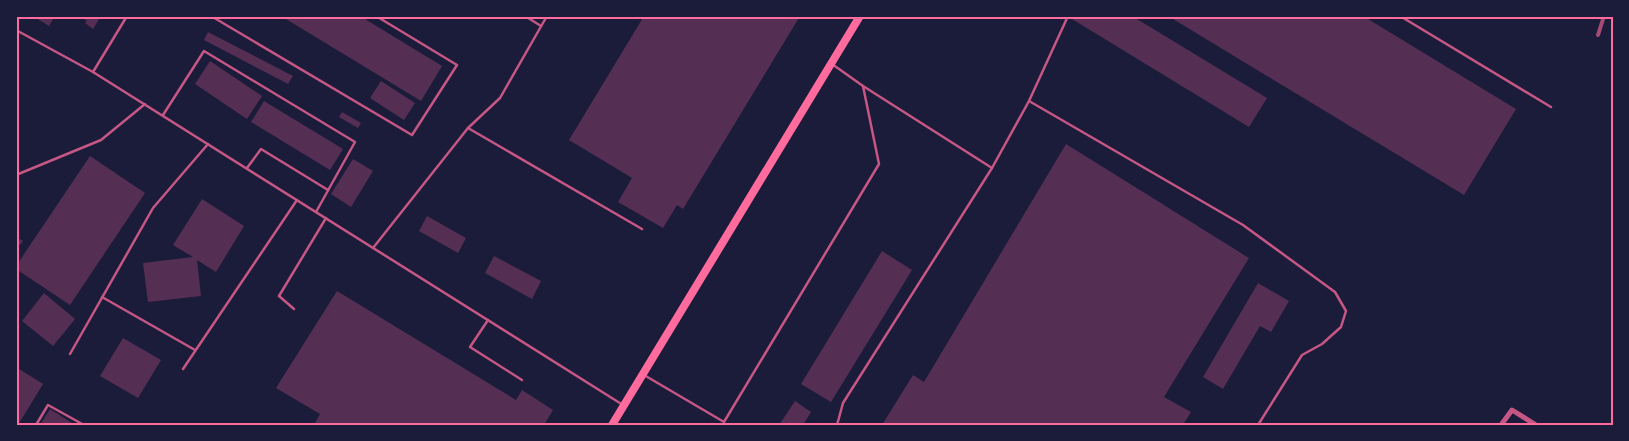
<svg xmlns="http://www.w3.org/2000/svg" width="1629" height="441" font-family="Commissioner,sans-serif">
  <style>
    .building { fill: #542f53 }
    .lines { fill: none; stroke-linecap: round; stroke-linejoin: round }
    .service { stroke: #c65784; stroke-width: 2.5 }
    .minor { stroke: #c65784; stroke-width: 5 }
    .secondary { stroke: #ff6b9d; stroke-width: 8 }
    .rail { stroke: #a44b75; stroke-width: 4 }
    .neatline { fill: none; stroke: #ff6b9d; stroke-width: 2 }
  </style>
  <rect width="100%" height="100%" fill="#1b1b3a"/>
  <g class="building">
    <polygon points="33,16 55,16 49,26"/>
    <polygon points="80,16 101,16 93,29 85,23 87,21"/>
    <polygon points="281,16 360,16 442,66 421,101"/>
    <polygon points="644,16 800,16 683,209 677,205 663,228 618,202 632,178 569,140"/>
    <polygon points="1067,16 1132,16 1267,98 1249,127"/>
    <polygon points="1168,16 1363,16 1516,109 1464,195"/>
    <polygon points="208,32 293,76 288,84 204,40"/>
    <polygon points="210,61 262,96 247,119 195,84"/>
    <polygon points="381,81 415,103 404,120 370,98"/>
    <polygon points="264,101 343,149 330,170 251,122"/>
    <polygon points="342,112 361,123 358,128 339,117"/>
    <polygon points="1066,144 1249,258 1164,397 1191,412 1183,425 882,425 913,375 924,382"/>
    <polygon points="90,156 145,193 70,305 16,269 16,266"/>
    <polygon points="353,159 373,171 351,207 331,194"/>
    <polygon points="202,199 244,226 216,272 197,260 201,296 148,302 143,263 193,257 173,245"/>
    <polygon points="427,216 466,238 458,253 419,231"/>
    <polygon points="16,237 23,241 16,250"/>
    <polygon points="882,251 912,270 831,402 801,384"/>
    <polygon points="494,256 541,281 532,299 485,273"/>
    <polygon points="1258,283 1289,301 1271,332 1260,326 1223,389 1203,377"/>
    <polygon points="337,291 516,400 522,390 553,410 544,425 314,425 320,414 276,388"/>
    <polygon points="44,293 75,319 53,346 22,321"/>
    <polygon points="123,338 161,360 138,398 100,376"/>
    <polygon points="16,367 43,384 18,425 16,425"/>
    <polygon points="795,401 811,412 803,425 779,425"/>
    <polygon points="50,409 75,425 40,425"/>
  </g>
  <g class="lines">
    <g class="service">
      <polyline points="211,16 412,135 457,65 376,16"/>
      <polyline points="525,16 541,26"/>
      <polyline points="1400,16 1551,107"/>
      <polyline points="16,30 93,72 623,405"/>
      <polyline points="832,64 863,86 992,168"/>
      <polyline points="93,72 127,16"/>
      <polyline points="1029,101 1243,225 1335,292 1346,311 1341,327 1322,344 1302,355 1258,425"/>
      <polyline points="163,115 204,51 355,142 316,212"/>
      <polyline points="468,128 500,98 547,16"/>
      <polyline points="247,168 261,149 328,190"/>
      <polyline points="16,175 101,140 145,104"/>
      <polyline points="373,248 468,128 642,229"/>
      <polyline points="102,297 195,350"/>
      <polyline points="294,309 279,296 326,218"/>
      <polyline points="488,320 470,347 522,380"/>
      <polyline points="70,354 153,208 208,144"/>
      <polyline points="183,369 297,200"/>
      <polyline points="644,375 724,422 879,164 863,86"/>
      <polyline points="36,425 48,405 84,425"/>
      <polyline points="837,425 843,403 992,168 1029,101 1068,16"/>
    </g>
    <polyline class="minor" points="1501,425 1512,410 1536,425"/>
    <polyline class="secondary" points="612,425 860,16"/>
    <polyline class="rail" points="1598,35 1604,16"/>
  </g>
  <rect width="1629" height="441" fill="none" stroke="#1b1b3a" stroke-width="35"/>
  <rect x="18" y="18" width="1594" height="406" class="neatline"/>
</svg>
